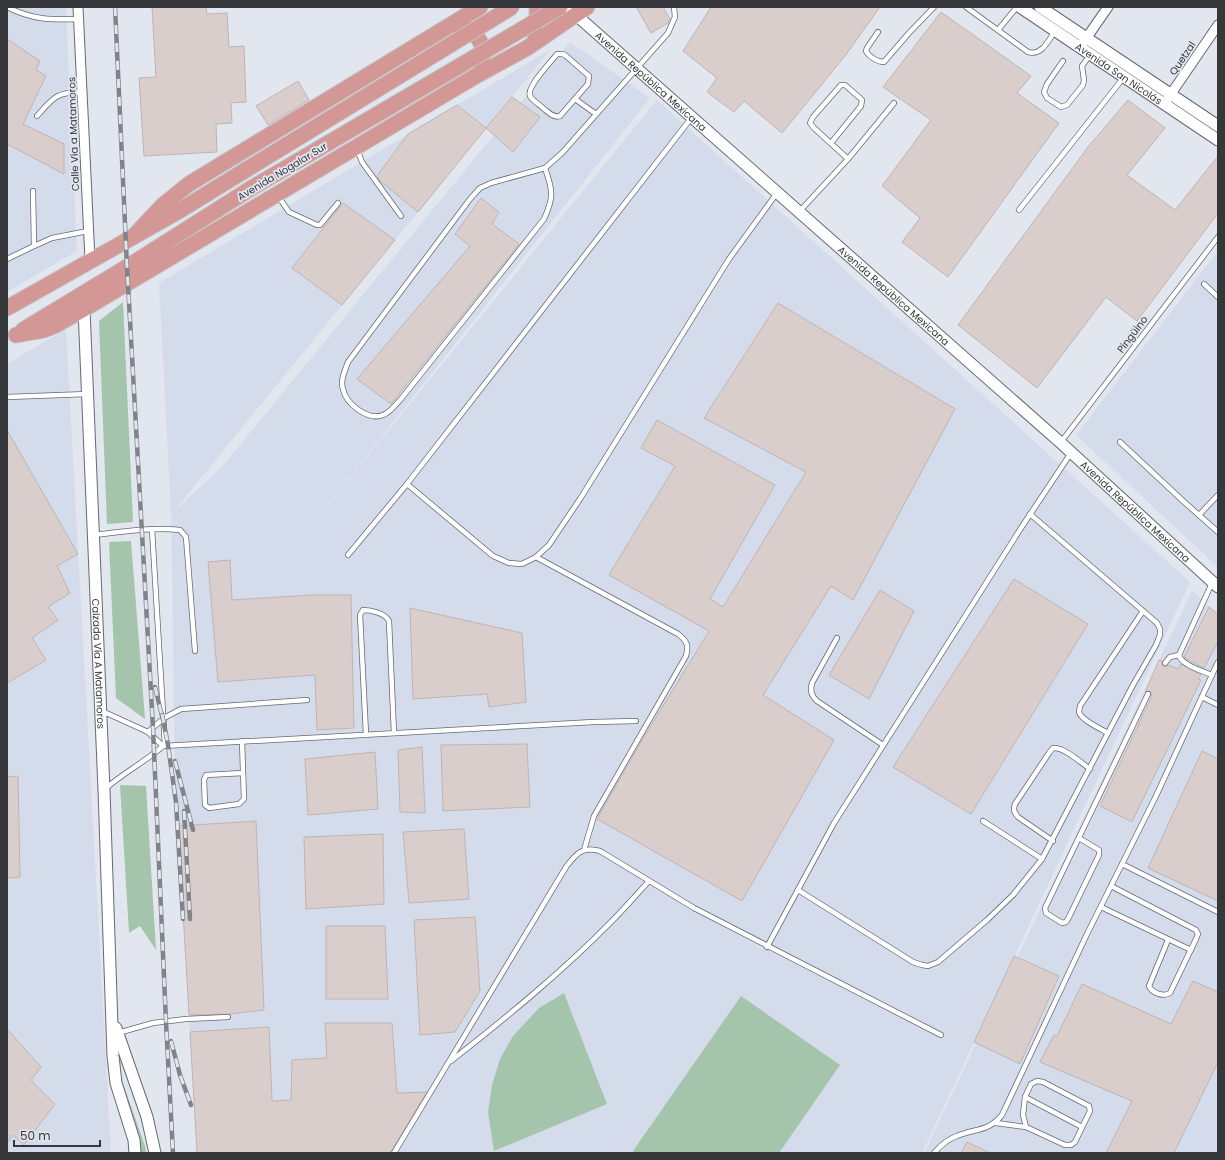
<svg xmlns="http://www.w3.org/2000/svg" width="1225" height="1160" font-family="Poppins,sans-serif">
  <style>
    .built { fill: #d4dceb }
    .green { fill: #a4c5ab }
    .building { fill: #d9cecc; stroke: #bfb4b2 }
    .lines { fill: none; stroke-linecap: round; stroke-linejoin: round }
    .service-casing { stroke: #656971; stroke-width: 6 }
    .minor-casing { stroke: #656971; stroke-width: 11 }
    .tertiary-casing { stroke: #656971; stroke-width: 13 }
    .trunk-casing { stroke: #c2c3c4; stroke-width: 17 }
    .service { stroke: #fff; stroke-width: 4.5 }
    .minor { stroke: #fff; stroke-width: 9 }
    .tertiary { stroke: #fff; stroke-width: 11 }
    .trunk { stroke: #d39796; stroke-width: 15 }
    .rail-casing { stroke: #818389; stroke-width: 4.5 }
    .rail { stroke: #e2e6ef; stroke-width: 3; stroke-dasharray: 9; stroke-linecap: butt }
    .trunk-bridge-casing { stroke: #c2c3c4; stroke-width: 17; stroke-linecap: butt }
    .trunk-bridge { stroke: #d39796; stroke-width: 15 }
    .labels { text-anchor: middle; stroke-width: 3.5; stroke-linejoin: round; paint-order: stroke }
    .street-label { font-size: 10px; fill: #35373a; stroke: #e2e6ef }
  </style>
  <rect width="100%" height="100%" fill="#e2e6ef"/>
  <g class="built">
    <polygon points="7,7 66,7 77,251 7,292"/>
    <polygon points="570,42 650,98 322,512 657,100 1190,582 922,1153 197,1153 175,772 171,514 159,283 551,49 174,511 222,467"/>
    <polygon points="1218,251 1218,567 1076,435"/>
    <polygon points="66,329 111,1153 7,1153 7,364"/>
    <polygon points="1192,591 1218,614 1218,1153 924,1153"/>
  </g>
  <g class="green">
    <polygon points="123,302 133,522 107,524 99,321"/>
    <polygon points="131,541 145,719 116,698 109,542"/>
    <polygon points="120,785 146,786 156,950 140,926 129,933"/>
    <polygon points="564,993 607,1104 494,1151 488,1112 492,1085 500,1059 513,1036 539,1008"/>
    <polygon points="741,996 840,1065 779,1153 636,1153 633,1151"/>
    <polygon points="118,1069 145,1146 146,1153 140,1153"/>
  </g>
  <g class="building">
    <polygon points="152,7 206,7 207,14 227,13 229,47 244,46 246,102 231,103 232,123 216,124 217,152 144,156 139,78 156,77"/>
    <polygon points="636,7 663,7 670,19 668,23 651,33"/>
    <polygon points="711,7 880,7 845,56 782,133 744,101 734,112 707,92 717,78 683,51"/>
    <polygon points="941,12 1031,76 1017,93 1059,123 948,277 902,242 920,218 882,186 931,120 883,87"/>
    <polygon points="7,39 40,61 36,70 46,76 23,124 64,144 64,174 7,144"/>
    <polygon points="298,81 309,100 268,125 256,106"/>
    <polygon points="512,97 540,117 513,152 486,128"/>
    <polygon points="1128,100 1165,128 1127,175 1175,210 1218,156 1218,213 1137,321 1106,297 1037,388 958,325 1088,147"/>
    <polygon points="457,105 486,128 418,212 380,181 377,176 408,134"/>
    <polygon points="481,198 499,212 492,224 519,244 391,404 357,379 470,246 455,234"/>
    <polygon points="343,203 395,240 342,305 292,268"/>
    <polygon points="778,303 955,409 853,600 831,586 763,695 834,740 742,901 597,819 644,737 709,631 609,575 675,466 641,448 657,420 775,485 710,599 723,607 806,472 704,418"/>
    <polygon points="7,430 78,554 57,566 70,593 48,607 58,620 32,638 46,660 7,683"/>
    <polygon points="230,560 232,600 312,595 351,595 354,728 317,730 315,675 218,682 208,562"/>
    <polygon points="1014,579 1088,624 971,814 893,767"/>
    <polygon points="880,590 914,611 869,699 829,675"/>
    <polygon points="1209,607 1218,614 1218,642 1204,668 1190,661 1184,657"/>
    <polygon points="410,608 522,633 526,702 489,707 487,694 413,699"/>
    <polygon points="1159,660 1162,661 1163,666 1166,667 1168,665 1178,669 1181,664 1201,675 1198,679 1201,680 1132,822 1100,806 1152,696 1150,691 1145,692"/>
    <polygon points="527,744 530,807 443,811 441,745"/>
    <polygon points="422,747 425,813 400,812 398,750"/>
    <polygon points="1202,751 1218,759 1218,901 1148,868"/>
    <polygon points="375,752 378,809 308,815 305,759"/>
    <polygon points="18,776 20,877 7,878 7,777"/>
    <polygon points="256,821 264,1010 230,1014 189,1015 178,826"/>
    <polygon points="464,829 469,899 409,903 403,832"/>
    <polygon points="383,834 384,904 306,909 304,837"/>
    <polygon points="475,917 480,991 455,1032 420,1035 414,920"/>
    <polygon points="326,926 385,926 388,999 326,999"/>
    <polygon points="1014,956 1059,976 1020,1064 974,1042"/>
    <polygon points="1193,981 1218,992 1218,1062 1174,1153 1106,1153 1132,1101 1040,1062 1054,1035 1057,1036 1082,984 1171,1024"/>
    <polygon points="325,1023 392,1023 397,1093 427,1092 390,1153 197,1153 190,1032 269,1027 272,1101 291,1100 292,1060 327,1058"/>
    <polygon points="7,1029 41,1067 31,1080 55,1104 24,1145 13,1135 7,1143"/>
    <polygon points="967,1142 990,1153 961,1153"/>
  </g>
  <g class="lines">
    <g class="service-casing">
      <g id="service">
        <path d="M 7,7 C 33,20 51,20 79,19"/>
        <path d="M 966,7 L 1028,52 C 1042,56 1048,41 1055,31"/>
        <polyline points="998,30 1017,7"/>
        <path d="M 878,32 L 867,48 L 866,51 C 869,57 878,62 884,62 L 909,33 L 934,7"/>
        <path d="M 557,54 L 562,54 L 565,55 L 589,76 L 588,84 L 560,116 C 554,118 549,113 544,109 C 540,105 533,101 530,96 C 526,87 551,62 557,54 Z"/>
        <polyline points="1063,61 1047,84 1044,92 1047,98 1061,107 1067,105 1083,85 1084,80 1082,66 1090,55"/>
        <polyline points="575,99 596,114"/>
        <path d="M 37,116 C 53,98 56,92 82,92"/>
        <polyline points="831,143 861,106 862,100 860,98 845,85 841,85 813,117 810,123 814,128 848,159"/>
        <polyline points="357,149 362,162 401,216"/>
        <path d="M 545,168 C 553,191 554,197 544,219 L 401,399 C 396,404 390,413 383,415 C 368,421 346,404 343,389 C 340,380 345,371 348,362 L 470,199 L 480,188 L 491,183 L 545,168 L 562,153 L 668,33 L 675,17 L 674,7"/>
        <polyline points="33,191 34,246"/>
        <polyline points="278,196 289,212 317,225 320,225 338,203"/>
        <polyline points="1019,210 1124,77"/>
        <polyline points="799,212 848,159 894,103"/>
        <polyline points="7,259 34,246 52,238 88,231"/>
        <polyline points="1204,284 1218,297"/>
        <polyline points="7,397 88,394"/>
        <polyline points="1061,442 1218,237"/>
        <polyline points="1120,442 1182,500 1218,532"/>
        <polyline points="407,484 692,117"/>
        <polyline points="1199,515 1218,495"/>
        <polyline points="152,529 165,746"/>
        <path d="M 93,535 C 122,532 151,527 180,530 L 186,537 L 195,651"/>
        <polyline points="348,555 407,484 493,556 509,563 522,564 536,557 549,545 580,499 729,259 777,193"/>
        <path d="M 536,557 L 678,634 C 687,641 689,645 686,656 L 594,816 L 584,850"/>
        <path d="M 837,638 L 812,683 C 810,691 811,695 817,701 L 883,745"/>
        <polyline points="1165,663 1170,657 1179,655"/>
        <path d="M 1212,675 C 1203,671 1181,665 1179,655 L 1212,583"/>
        <polyline points="1202,697 1218,705"/>
        <polyline points="102,711 148,732 163,746"/>
        <polyline points="148,732 164,718 181,709 307,700"/>
        <path d="M 1108,733 C 1101,729 1081,720 1079,712 C 1079,712 1080,706 1080,706 L 1143,611"/>
        <path d="M 366,734 L 360,615 L 363,610 C 371,610 385,613 389,621 L 394,733"/>
        <polyline points="242,741 244,799 239,804 209,808 205,805 204,780 206,775 243,773"/>
        <path d="M 105,789 C 123,773 145,762 163,746 L 594,722 L 636,721"/>
        <polyline points="983,821 1042,859"/>
        <polyline points="1079,838 1099,850 1099,855 1069,917 1066,922 1062,923 1046,913 1045,908 1148,694"/>
        <path d="M 1053,841 L 1018,817 C 1014,812 1013,810 1015,804 L 1049,753 L 1053,748 C 1064,747 1080,762 1090,769"/>
        <polyline points="1122,864 1218,912"/>
        <path d="M 1111,886 L 1196,930 L 1198,934 L 1196,939 L 1170,993 C 1163,997 1152,993 1149,986 L 1168,940"/>
        <polyline points="798,890 913,962 922,965 928,966 938,962 987,920 1013,895 1042,859 1133,685 1156,645 1160,635 1160,629 1157,623 1030,514"/>
        <polyline points="1101,907 1191,950"/>
        <polyline points="767,947 834,823 1021,528 1071,453"/>
        <polyline points="118,1033 153,1023 186,1019 228,1017"/>
        <path d="M 451,1061 C 507,1017 562,972 612,921 C 625,908 637,894 649,881"/>
        <polyline points="1025,1097 1082,1127"/>
        <polyline points="996,1123 1026,1127 1065,1145 1071,1145 1075,1142 1090,1111 1089,1106 1043,1082 1037,1081 1031,1084 1025,1097 1023,1115 1026,1127"/>
        <path d="M 394,1153 L 566,867 C 576,854 582,846 600,851 L 694,908 L 941,1035"/>
        <path d="M 934,1153 C 940,1146 948,1139 957,1136 C 976,1128 988,1132 1002,1115 L 1087,934 L 1156,796 L 1218,662"/>
      </g>
    </g>
    <g class="minor-casing">
      <g id="minor">
        <polyline points="78,7 90,260"/>
        <polyline points="1083,43 1108,7"/>
        <polyline points="1164,104 1218,25"/>
      </g>
    </g>
    <g class="tertiary-casing">
      <g id="tertiary">
        <path id="s1" d="M 567,7 L 1061,443 L 1218,587"/>
        <path id="s2" d="M 1020,7 L 1218,140"/>
        <polyline points="1040,7 1218,126"/>
        <path id="s3" d="M 84,309 L 104,790 L 113,1056 L 116,1083 L 134,1140 L 135,1153"/>
        <polyline points="116,1028 147,1117 155,1153"/>
      </g>
    </g>
    <g class="trunk-casing">
      <g id="trunk">
        <path d="M 461,27 C 472,29 482,40 483,51 C 483,55 481,60 480,63"/>
        <polyline points="533,32 537,16 537,7"/>
        <polyline points="133,237 163,205 189,184 480,7"/>
        <polyline points="7,308 179,211 244,171"/>
        <polyline points="23,330 127,267 250,189"/>
        <polyline points="16,335 44,330 56,325 84,309 474,77 527,48 587,7"/>
      </g>
    </g>
    <use href="#service" class="service"/>
    <use href="#minor" class="minor"/>
    <use href="#tertiary" class="tertiary"/>
    <use href="#trunk" class="trunk"/>
    <g class="rail-casing">
      <g id="rail">
        <polyline points="115,7 127,267 153,728 166,1022 173,1153"/>
        <polyline points="155,687 163,720"/>
        <polyline points="162,714 168,745 176,802 183,919"/>
        <polyline points="175,761 193,830"/>
        <polyline points="184,811 190,919"/>
        <polyline points="171,1041 180,1075 191,1105"/>
      </g>
    </g>
    <use href="#rail" class="rail"/>
    <g class="trunk-bridge-casing">
      <g id="trunk-bridge">
        <polyline points="244,171 512,7"/>
        <polyline points="250,189 560,7"/>
      </g>
    </g>
    <use href="#trunk-bridge" class="trunk-bridge"/>
  </g>
  <g class="labels">
    <g class="street-label">
      <text transform="translate(1182 58) rotate(-56)" y="4">Quetzal</text>
      <text dy="4" stroke="none"><textPath href="#s2" startOffset="119">Avenida San Nicolás</textPath></text>
      <text dy="4" stroke="none"><textPath href="#s1" startOffset="112">Avenida República Mexicana</textPath></text>
      <text transform="translate(73 134) rotate(-92)" y="4">Calle Vía a Matamoros</text>
      <text transform="translate(282 171) rotate(-31)" y="4">Avenida Nogalar Sur</text>
      <text dy="4" stroke="none"><textPath href="#s1" startOffset="436">Avenida República Mexicana</textPath></text>
      <text transform="translate(1132 334) rotate(-53)" y="4">Pingüino</text>
      <text dy="4" stroke="none"><textPath href="#s1" startOffset="760">Avenida República Mexicana</textPath></text>
      <text dy="4" stroke="none"><textPath href="#s3" startOffset="355">Calzada Vía A Matamoros</textPath></text>
    </g>
  </g>
  <rect width="1225" height="1160" fill="none" stroke="#35373a" stroke-width="16"/>
  <path d="M14 1140v6h86v-6" fill="none" stroke="#35373a" stroke-width="2"/>
  <text x="20" y="1140" font-size="12" fill="#35373a" stroke="#e2e6ef" stroke-width="3" paint-order="stroke">50 m</text>
</svg>
